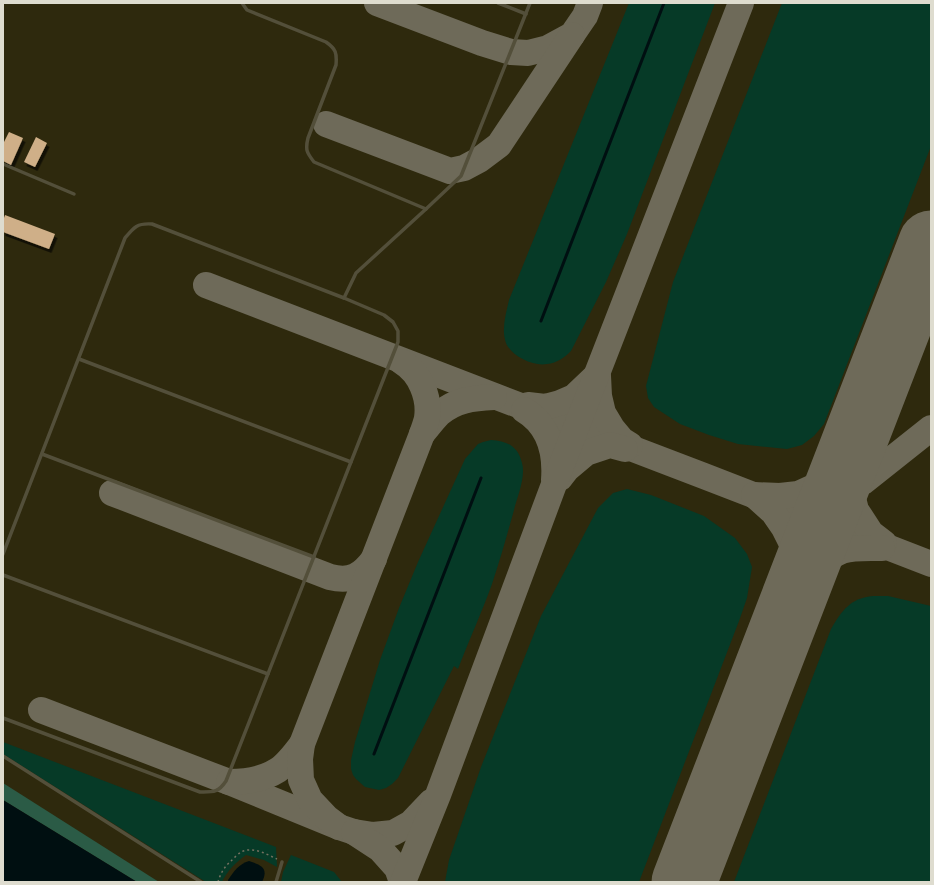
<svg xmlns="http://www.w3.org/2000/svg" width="934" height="885" font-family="Lato,sans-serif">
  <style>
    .built { fill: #2e290d }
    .green { fill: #063a27 }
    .forest { fill: #2b5b46 }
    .water { fill: #000f11 }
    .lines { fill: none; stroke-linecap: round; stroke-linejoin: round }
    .stream { stroke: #000f11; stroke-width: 3 }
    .taxiway { stroke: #6e6a59; stroke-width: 26 }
    .runway { stroke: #6e6a59; stroke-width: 65 }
    .building { fill: #cfaf88; filter: url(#shadow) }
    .path { stroke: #747160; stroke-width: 1.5; stroke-dasharray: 2 3; stroke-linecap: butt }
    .service { stroke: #534f3a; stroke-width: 3.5 }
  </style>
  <defs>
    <filter id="shadow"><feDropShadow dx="2.5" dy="4" stdDeviation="0" flood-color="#0009"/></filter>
  </defs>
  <rect width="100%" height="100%" fill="#26220e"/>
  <polygon class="built" points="3,3 931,3 931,882 157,882 3,785"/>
  <g class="green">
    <path d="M 629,3 L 715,3 L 627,234 L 606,282 L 571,351 C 565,357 557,363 547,364 C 534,367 511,356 506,343 C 501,329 506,314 509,300 Z"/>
    <polygon points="782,3 931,3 931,146 824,424 814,436 802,445 787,449 738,444 709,435 680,424 654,407 648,398 646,386 673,282"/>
    <path d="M 491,440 C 507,441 518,446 522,463 C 526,477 517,497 514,510 C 507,535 500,560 492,584 C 482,612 469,640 458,669 L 454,666 L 398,778 L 392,784 L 386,788 L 379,790 L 365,787 L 356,779 L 353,775 L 351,769 L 351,760 L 355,742 L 380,660 L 399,608 L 418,562 L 465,459 L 478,444 L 483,442 Z"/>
    <polygon points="627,489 651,495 704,516 735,538 747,554 752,567 747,598 739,621 639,882 445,882 449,860 481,767 541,616 598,508 613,493"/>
    <path d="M 873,596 L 888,596 L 931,606 L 931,882 L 734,882 L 831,629 C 842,610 851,598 873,596 Z"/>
    <path d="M 3,742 L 276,847 L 277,867 L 264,860 L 246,855 C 236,862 227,871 222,882 L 206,882 L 3,754 Z"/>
    <polygon points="291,855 334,872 342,882 281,882 283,872"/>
  </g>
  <polygon class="forest" points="3,783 159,882 137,882 3,800"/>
  <g class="water">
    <polygon points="3,800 137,882 3,882"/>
    <path d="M 249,861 C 261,865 269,868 262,882 L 228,882 L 228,880 C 234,871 239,864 249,861 Z"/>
  </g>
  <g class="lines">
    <g class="stream">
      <polyline points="541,321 664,3"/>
      <polyline points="374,754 481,478"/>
    </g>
    <g class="taxiway">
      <polyline points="377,3 482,43 511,52 528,53 548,48 572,35 585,16 590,3"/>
      <polyline points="326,124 450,171 464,168 479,160 499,145 572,35"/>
      <polyline points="206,285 497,397 704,476 931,564"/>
      <polyline points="598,376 599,396 603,413 612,428 622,440 630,445"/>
      <polyline points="528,405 545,407 560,403 574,397 595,377"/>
      <path d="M 524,410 C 549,425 556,453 554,480"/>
      <path d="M 422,434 C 428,427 433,420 439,414 C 455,400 473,398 494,397"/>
      <polyline points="560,478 567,469 586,453 610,445 625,449"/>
      <path d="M 112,493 L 330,577 C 351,582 361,576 374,559"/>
      <polyline points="836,494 850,490 863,482 931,428"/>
      <polyline points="796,592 798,568 793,546 784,528 773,512 754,495 780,496 798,494 820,484 846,464 849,483 856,510 871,533 884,543"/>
      <path d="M 796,592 C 809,576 822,559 842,551 C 852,547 871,548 882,548"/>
      <polyline points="41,710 229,782 339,827 354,832 373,835 393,833 411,823 431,802"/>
      <path d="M 229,782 C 246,782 264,779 278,770 C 287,764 296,752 302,744"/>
      <path d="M 339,827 L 327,818 L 310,800 L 301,780 L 300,759 L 302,744 L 422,434 C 424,428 426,423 427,418 C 430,397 420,373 402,362"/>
      <polyline points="354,832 380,849 397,868 402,882"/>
      <polyline points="403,882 438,795 553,487 741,3"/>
    </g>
    <polyline class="runway" points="684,882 931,243"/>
  </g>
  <g class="building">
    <polygon points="9,132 23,138 11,165 3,161 3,144"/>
    <polygon points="36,137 47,143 35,167 24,162"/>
    <polygon points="5,215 55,234 49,249 3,232 3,221"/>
  </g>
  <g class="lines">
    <path class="path" d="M 218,882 C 220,874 225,866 231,861 C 234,858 238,854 241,852 C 253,846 266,854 277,859"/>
    <g class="service">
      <path d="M 242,3 L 247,10 L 326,42 C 336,49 337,53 336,65 L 308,138 C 305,150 307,153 314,162 L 426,209"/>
      <polyline points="498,3 526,14"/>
      <polyline points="3,164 74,194"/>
      <polyline points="344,298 356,273 426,209 461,176 530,3"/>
      <polyline points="79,359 351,462"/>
      <polyline points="42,454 314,557"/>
      <path d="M 3,554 L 125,238 C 134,227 137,223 152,224 L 344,298 L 384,315 L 393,322 L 398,331 L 398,342 L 226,781 C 218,793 213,792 200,792 L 3,718"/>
      <polyline points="3,575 268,674"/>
      <polyline points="3,756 201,882"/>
      <polyline points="276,882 282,862"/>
    </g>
  </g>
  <rect width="934" height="885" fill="none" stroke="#dedccf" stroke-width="8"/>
</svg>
